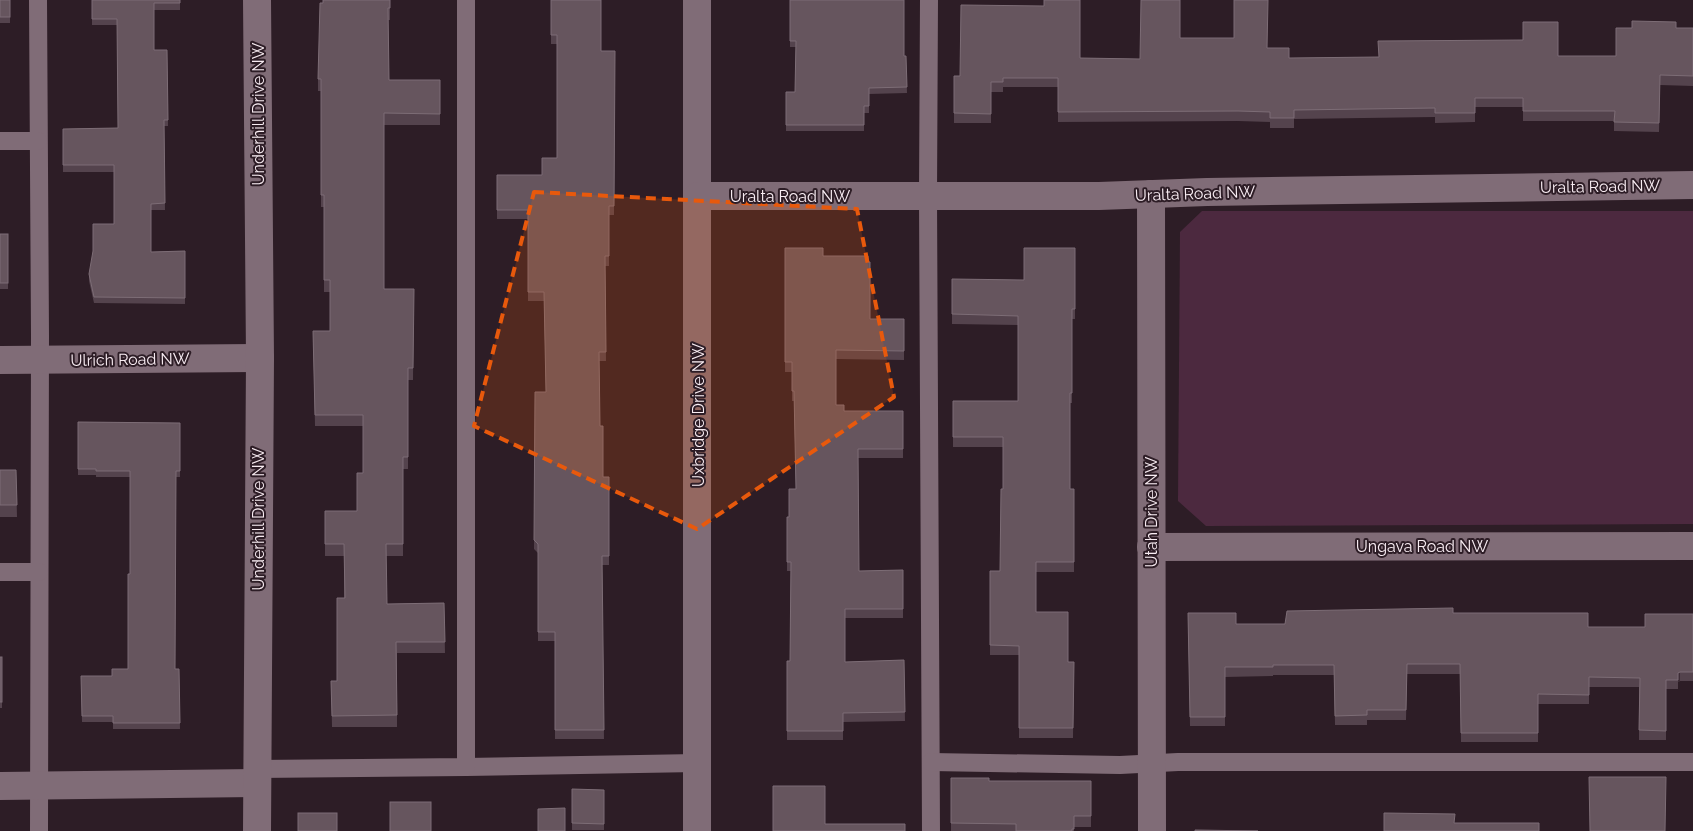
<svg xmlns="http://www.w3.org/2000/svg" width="1693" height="831" font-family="Raleway,sans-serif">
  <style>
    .green { fill: #4c293f }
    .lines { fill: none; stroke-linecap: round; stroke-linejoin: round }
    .lane { stroke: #806c77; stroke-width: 18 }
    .street { stroke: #806c77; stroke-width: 28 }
    .wall { fill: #54434d }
    .shaded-wall { fill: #3d2c36 }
    .building { fill: #66555e; stroke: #7d6d76 }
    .marked { fill: #e8590c; fill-opacity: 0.2; stroke: #e8590c; stroke-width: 4; stroke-dasharray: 10 6; stroke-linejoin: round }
    .labels { text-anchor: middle; stroke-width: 4; stroke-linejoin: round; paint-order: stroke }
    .street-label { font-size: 16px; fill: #f9edf3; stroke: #2d1d26 }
  </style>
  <rect width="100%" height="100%" fill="#2d1d26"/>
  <polygon class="green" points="1202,211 1693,211 1693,524 1206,526 1178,501 1180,232"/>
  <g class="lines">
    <g class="lane">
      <polyline points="38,0 40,335 39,831"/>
      <polyline points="929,0 928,196 931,831"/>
      <polyline points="0,141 38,141"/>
      <polyline points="0,572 39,572"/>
      <polyline points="931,762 1120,765 1178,762 1693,762"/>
      <polyline points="466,767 697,763"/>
      <polyline points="256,769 466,767 466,0"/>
    </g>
    <g class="street">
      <polyline points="697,0 697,831"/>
      <polyline points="1151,194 1152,831"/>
      <polyline points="698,196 1099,196 1207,192 1693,185"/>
      <polyline points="0,360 260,358"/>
      <polyline points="1151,547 1693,546"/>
      <polyline points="0,786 256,783"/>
      <polyline points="257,831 260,358 257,0"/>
    </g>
  </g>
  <g class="wall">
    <rect x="0" y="0" width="10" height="23"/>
    <polygon points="92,0 180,0 180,10 154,10 154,50 167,50 168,126 164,126 165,210 151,210 151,252 185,251 185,304 94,303 89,281 89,274 114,224 114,172 63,172 63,129 118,128 117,25 92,25"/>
    <polygon points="390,0 390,20 388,20 389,80 440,80 440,125 384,125 384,289 414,289 413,380 408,380 408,469 403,469 403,556 386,556 387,604 444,603 445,653 397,653 397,727 332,727 331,681 337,681 344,598 344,556 325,556 325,511 357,511 363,473 363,426 315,426 313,331 330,331 330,292 324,292 324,207 321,207 321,91 318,91 318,79 323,3"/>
    <polygon points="551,0 601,51 615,51 614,215 609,215 609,266 605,266 606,361 599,361 600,426 603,477 609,477 609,565 602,565 604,739 555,739 555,641 538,641 538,553 534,549 535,392 546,392 544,301 528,301 528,219 497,219 497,175 542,175 557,158 557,44 551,44"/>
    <polygon points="790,0 904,56 906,56 907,93 869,94 869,113 864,113 864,131 786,131 786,92 795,92 796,47 790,47"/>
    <polygon points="1676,28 1693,28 1693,86 1660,85 1659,132 1614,131 1614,121 1523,121 1523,107 1475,107 1475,122 1435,123 1435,117 1294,119 1294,128 1270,128 1270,122 1238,121 1058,122 1058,87 1003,87 1003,92 991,92 991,123 954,123 954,76 960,76 1080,58 1140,59 1180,38 1268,48 1289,58 1616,56"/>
    <rect x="0" y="234" width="8" height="55"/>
    <polygon points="785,248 823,256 870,319 904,319 904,360 836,359 836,405 844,411 903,411 903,458 858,458 859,571 903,570 903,618 845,618 845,662 904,660 905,721 843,722 843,740 787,740 787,661 790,661 791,571 787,571 787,517 789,517 796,489 794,401 792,401 792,372 785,372"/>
    <polygon points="1075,248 1075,319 1072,319 1072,403 1070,403 1070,489 1074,489 1074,572 1036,572 1036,612 1068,662 1074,662 1073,738 1019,738 1019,655 990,655 990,571 1000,571 1003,489 1003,447 953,447 953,401 1018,401 1018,325 952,324 952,279 1024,280"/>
    <polygon points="78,422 180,423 180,477 176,477 175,669 179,669 180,729 113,729 113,722 82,722 81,676 112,676 128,669 130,574 130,477 96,477 96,475 78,475"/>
    <polygon points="0,470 16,470 17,517 0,517"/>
    <polygon points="1188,613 1236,624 1285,624 1453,613 1588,627 1645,627 1693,614 1693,681 1680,681 1678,682 1678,689 1666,689 1666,740 1639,740 1639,687 1589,687 1589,704 1538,704 1538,742 1461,742 1460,674 1407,674 1406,720 1367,720 1367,725 1335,725 1334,675 1273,675 1273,676 1225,677 1225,726 1190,726"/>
    <rect x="0" y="657" width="2" height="51"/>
    <polygon points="951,778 989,781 1091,781 1091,827 1074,827 1074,831 951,831"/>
    <polygon points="572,789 604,790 604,830 572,830"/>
  </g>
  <polygon class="shaded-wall" points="1680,672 1680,681 1678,682 1678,673"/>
  <g class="building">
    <rect x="0" y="0" width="10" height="17"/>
    <polygon points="92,0 180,0 180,3 154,3 154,50 167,50 168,120 164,120 165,203 151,204 151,252 185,251 185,298 94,297 89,274 93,251 93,224 114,224 114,165 63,165 63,129 118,128 117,19 92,19"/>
    <polygon points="323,0 390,0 390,8 388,8 389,80 440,80 440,114 384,113 384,289 414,289 413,368 408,368 408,457 403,457 403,544 386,544 387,604 444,603 445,642 396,642 397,715 332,716 331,681 337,681 337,598 345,598 344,544 325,544 325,511 357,511 357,473 363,473 363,415 315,415 313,331 330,331 330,280 324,280 324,195 321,195 321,79 318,79 320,3 323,3"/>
    <polygon points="551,0 601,0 601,51 615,51 614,206 609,206 609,256 605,256 606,352 599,352 600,426 603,426 603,477 609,477 609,556 602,556 604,730 555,730 555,632 538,632 538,544 534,540 535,392 546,392 544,292 528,292 528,210 497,210 497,175 542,175 542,158 557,158 557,35 551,35"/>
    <polygon points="790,0 904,0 904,56 906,56 907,87 869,88 869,106 864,106 864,125 786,125 786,92 795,92 796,41 790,41"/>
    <polygon points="1044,0 1080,0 1080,58 1140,59 1141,0 1180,0 1180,38 1234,38 1234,0 1268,0 1267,48 1289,48 1289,58 1379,57 1378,41 1523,40 1523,22 1558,22 1558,56 1616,56 1616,28 1632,28 1632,21 1676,22 1676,28 1693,28 1693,76 1660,75 1659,123 1614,122 1615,111 1523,111 1523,98 1475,98 1475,113 1435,113 1435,108 1294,110 1294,118 1270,118 1270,112 1238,111 1058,112 1058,78 1003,78 1003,82 991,82 991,114 954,113 954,76 960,76 961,5 1044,6"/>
    <rect x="0" y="234" width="8" height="49"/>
    <polygon points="785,248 823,248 823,256 868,256 868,262 870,262 870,319 904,319 904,351 836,350 836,405 844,405 844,411 903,411 903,449 858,449 859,571 903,570 903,609 845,609 845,662 904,660 905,712 843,713 843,731 787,731 787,661 790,661 791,562 787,562 787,517 789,517 789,489 796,489 794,391 792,391 792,362 785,362"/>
    <polygon points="1024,248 1075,248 1075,309 1072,309 1072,393 1070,393 1070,489 1074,489 1074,562 1036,562 1036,612 1068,612 1068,662 1074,662 1073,728 1019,728 1019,646 990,645 990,571 1000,571 1001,489 1003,489 1003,437 953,437 953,401 1018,401 1018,316 952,314 952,279 1024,280"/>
    <polygon points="78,422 180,423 180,471 176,471 175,669 179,669 180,723 113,723 113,716 82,716 81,676 112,676 112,669 128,669 128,574 130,574 130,471 96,471 96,469 78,469"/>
    <polygon points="0,470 16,470 17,505 0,505"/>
    <polygon points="1453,608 1453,613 1588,613 1588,627 1645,627 1645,614 1693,614 1693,672 1680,672 1678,673 1678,680 1666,680 1666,731 1639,730 1640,678 1589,677 1589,695 1538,694 1538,733 1461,733 1460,664 1407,664 1406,710 1367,710 1367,715 1335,716 1334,665 1273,665 1273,667 1225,667 1225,717 1190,717 1188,613 1236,613 1236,624 1285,624 1287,611"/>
    <rect x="0" y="657" width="2" height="45"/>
    <polygon points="1589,777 1666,777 1665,831 1590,831"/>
    <polygon points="951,778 989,778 989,781 1091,781 1091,816 1074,816 1074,829 1072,829 1072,831 1016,831 1016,824 951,823"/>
    <polygon points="773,786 825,786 825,824 905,824 905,831 773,831"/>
    <polygon points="572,789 604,790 604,824 572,823"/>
    <rect x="390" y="802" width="41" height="29"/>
    <polygon points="565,808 565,831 538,831 538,809"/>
    <rect x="298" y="813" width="39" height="18"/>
    <polygon points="1384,813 1455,814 1454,823 1539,823 1539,831 1384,831"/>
    <polygon points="1195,830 1258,831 1195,831"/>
  </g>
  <path class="marked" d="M 534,192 L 857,209 L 894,397 L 697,529 L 474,426 Z"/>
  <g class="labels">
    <g class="street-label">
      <text transform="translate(258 114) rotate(-90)" y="6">Underhill Drive NW</text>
      <text transform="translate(1600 186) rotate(-1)" y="6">Uralta Road NW</text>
      <text transform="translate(1195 193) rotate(-2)" y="6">Uralta Road NW</text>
      <text x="790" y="202">Uralta Road NW</text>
      <text transform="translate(130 359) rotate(-1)" y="6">Ulrich Road NW</text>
      <text transform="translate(698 415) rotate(-90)" y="6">Uxbridge Drive NW</text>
      <text transform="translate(1151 512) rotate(-90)" y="6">Utah Drive NW</text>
      <text transform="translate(258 519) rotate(-90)" y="6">Underhill Drive NW</text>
      <text x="1422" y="552">Ungava Road NW</text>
    </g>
  </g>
</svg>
